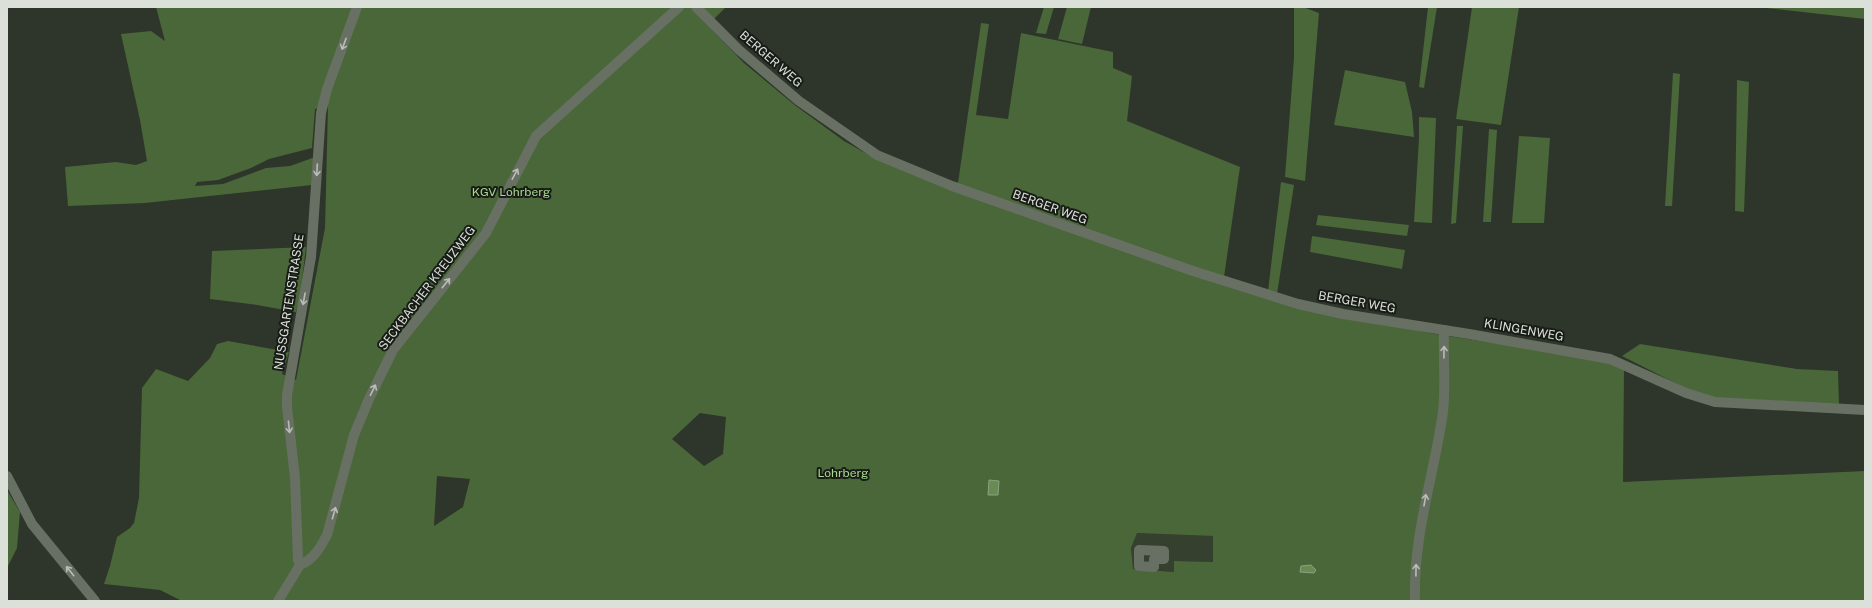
<svg xmlns="http://www.w3.org/2000/svg" width="1872" height="608" font-family="'Public Sans',sans-serif">
  <style>
    .built { fill: #35402f }
    .green { fill: #496738; fill-rule: evenodd }
    .water { fill: #688b56; stroke: #8aa47d }
    .lines { fill: none; stroke-linecap: round; stroke-linejoin: round }
    .minor { stroke: #687063; stroke-width: 10 }
    .oneway { stroke: #b8beb6 }
    .labels { text-anchor: middle; stroke-width: 4; stroke-linejoin: round; paint-order: stroke }
    .street-label { font-size: 12px; fill: #dbe0d9; stroke: #181c16 }
    .park-label { font-size: 12px; fill: #a7d98c; stroke: #181c16 }
  </style>
  <rect width="100%" height="100%" fill="#2e352a"/>
  <polygon class="built" points="1137,533 1213,536 1213,562 1174,561 1174,572 1133,569 1131,548"/>
  <g class="green">
    <path d="M 156,7 L 690,7 L 744,63 L 796,106 L 844,141 L 876,159 L 958,183 L 981,23 L 989,24 L 976,115 L 1008,119 L 1021,33 L 1113,52 L 1113,68 L 1132,76 L 1127,121 L 1240,167 L 1224,277 L 1296,308 L 1435,334 L 1608,361 L 1624,369 L 1623,482 L 1865,471 L 1865,601 L 182,601 L 160,590 L 104,584 L 110,566 L 117,537 L 130,528 L 134,523 L 139,498 L 142,388 L 156,369 L 188,381 L 210,358 L 217,344 L 228,341 L 289,352 L 282,374 L 296,380 L 325,228 L 328,106 L 315,109 L 312,148 L 269,159 L 251,168 L 218,180 L 197,182 L 195,186 L 223,184 L 266,168 L 290,166 L 315,157 L 312,185 L 145,203 L 68,206 L 65,167 L 116,162 L 136,165 L 147,161 L 140,120 L 121,34 L 151,31 L 165,41 ZM 700,413 L 726,417 L 723,454 L 704,466 L 672,439 ZM 437,476 L 470,479 L 463,507 L 434,526 ZM 1137,533 L 1213,536 L 1213,562 L 1174,561 L 1174,572 L 1133,569 L 1131,548 Z"/>
    <polygon points="701,7 726,7 713,20"/>
    <polygon points="1044,7 1054,7 1046,34 1036,33"/>
    <polygon points="1067,7 1091,7 1082,44 1058,39"/>
    <polygon points="1294,7 1303,7 1319,13 1305,181 1285,177 1294,58"/>
    <polygon points="1428,7 1437,7 1424,88 1419,87"/>
    <polygon points="1472,7 1519,7 1501,125 1456,119"/>
    <polygon points="1757,7 1865,7 1865,19"/>
    <polygon points="1345,70 1405,82 1412,112 1414,137 1334,125"/>
    <polygon points="1673,73 1680,74 1672,206 1665,206"/>
    <polygon points="1737,80 1749,82 1744,212 1735,211"/>
    <polygon points="1419,117 1436,118 1432,223 1414,222 1419,138"/>
    <polygon points="1457,126 1463,126 1456,223 1451,224"/>
    <polygon points="1489,129 1497,130 1491,222 1483,222"/>
    <polygon points="1519,136 1550,138 1544,223 1512,223"/>
    <polygon points="1281,182 1294,185 1277,294 1268,291"/>
    <polygon points="1318,215 1409,225 1407,236 1316,225"/>
    <polygon points="1312,236 1405,250 1402,269 1310,252"/>
    <polygon points="306,247 300,297 296,312 257,305 210,299 212,251"/>
    <polygon points="1640,344 1797,369 1838,371 1839,405 1716,398 1687,389 1622,356"/>
    <polygon points="7,490 20,512 17,548 7,568"/>
  </g>
  <g class="water">
    <polygon points="989,480 999,481 998,495 988,495"/>
    <polygon points="1311,565 1316,570 1314,573 1300,572 1301,566"/>
  </g>
  <g class="lines">
    <g class="minor">
      <polyline points="696,7 739,50 799,101 877,155 952,186 1193,271 1298,304 1343,314 1469,334 1610,359 1686,393 1715,402 1865,410"/>
      <polyline points="7,476 32,524 95,601"/>
      <polygon points="1139,550 1164,551 1164,559 1154,559 1154,567 1139,566"/>
      <path d="M 300,565 C 314,559 320,548 327,535 L 354,435 L 369,399 L 393,350 L 486,233 L 536,136 L 679,7"/>
      <polyline points="278,601 300,565 298,560 295,478 287,407 287,395 311,257 321,113 327,89 357,7"/>
      <path d="M 1415,601 C 1413,534 1434,476 1443,412 C 1446,385 1443,357 1444,330"/>
    </g>
  </g>
  <defs><path id="oneway-shaft" d="M-6 0H5M1.5-3L5.5 0L1.5 3" fill="none" stroke-width="1.6" stroke-linecap="round" stroke-linejoin="round"/></defs>
  <g class="oneway">
    <use href="#oneway-shaft" transform="translate(344 44) rotate(110)"/>
    <use href="#oneway-shaft" transform="translate(317 170) rotate(93)"/>
    <use href="#oneway-shaft" transform="translate(515 174) rotate(-62)"/>
    <use href="#oneway-shaft" transform="translate(446 283) rotate(-51)"/>
    <use href="#oneway-shaft" transform="translate(304 299) rotate(100)"/>
    <use href="#oneway-shaft" transform="translate(1444 352) rotate(-89)"/>
    <use href="#oneway-shaft" transform="translate(373 390) rotate(-64)"/>
    <use href="#oneway-shaft" transform="translate(289 427) rotate(84)"/>
    <use href="#oneway-shaft" transform="translate(1425 500) rotate(-80)"/>
    <use href="#oneway-shaft" transform="translate(334 513) rotate(-74)"/>
    <use href="#oneway-shaft" transform="translate(1416 570) rotate(-89)"/>
    <use href="#oneway-shaft" transform="translate(70 571) rotate(-129)"/>
  </g>
  <g class="labels">
    <g class="street-label">
      <text transform="translate(771 59) rotate(41)" y="4">BERGER WEG</text>
      <text transform="translate(1050 207) rotate(20)" y="4">BERGER WEG</text>
      <text transform="translate(427 288) rotate(-53)" y="4">SECKBACHER KREUZWEG</text>
      <text transform="translate(289 302) rotate(-81)" y="4">NUSSGARTENSTRASSE</text>
      <text transform="translate(1357 302) rotate(10)" y="4">BERGER WEG</text>
      <text transform="translate(1524 330) rotate(10)" y="4">KLINGENWEG</text>
    </g>
    <g class="park-label">
      <text x="511" y="196">KGV Lohrberg</text>
      <text x="843" y="477">Lohrberg</text>
    </g>
  </g>
  <rect width="1872" height="608" fill="none" stroke="#dbe0d9" stroke-width="16"/>
</svg>
